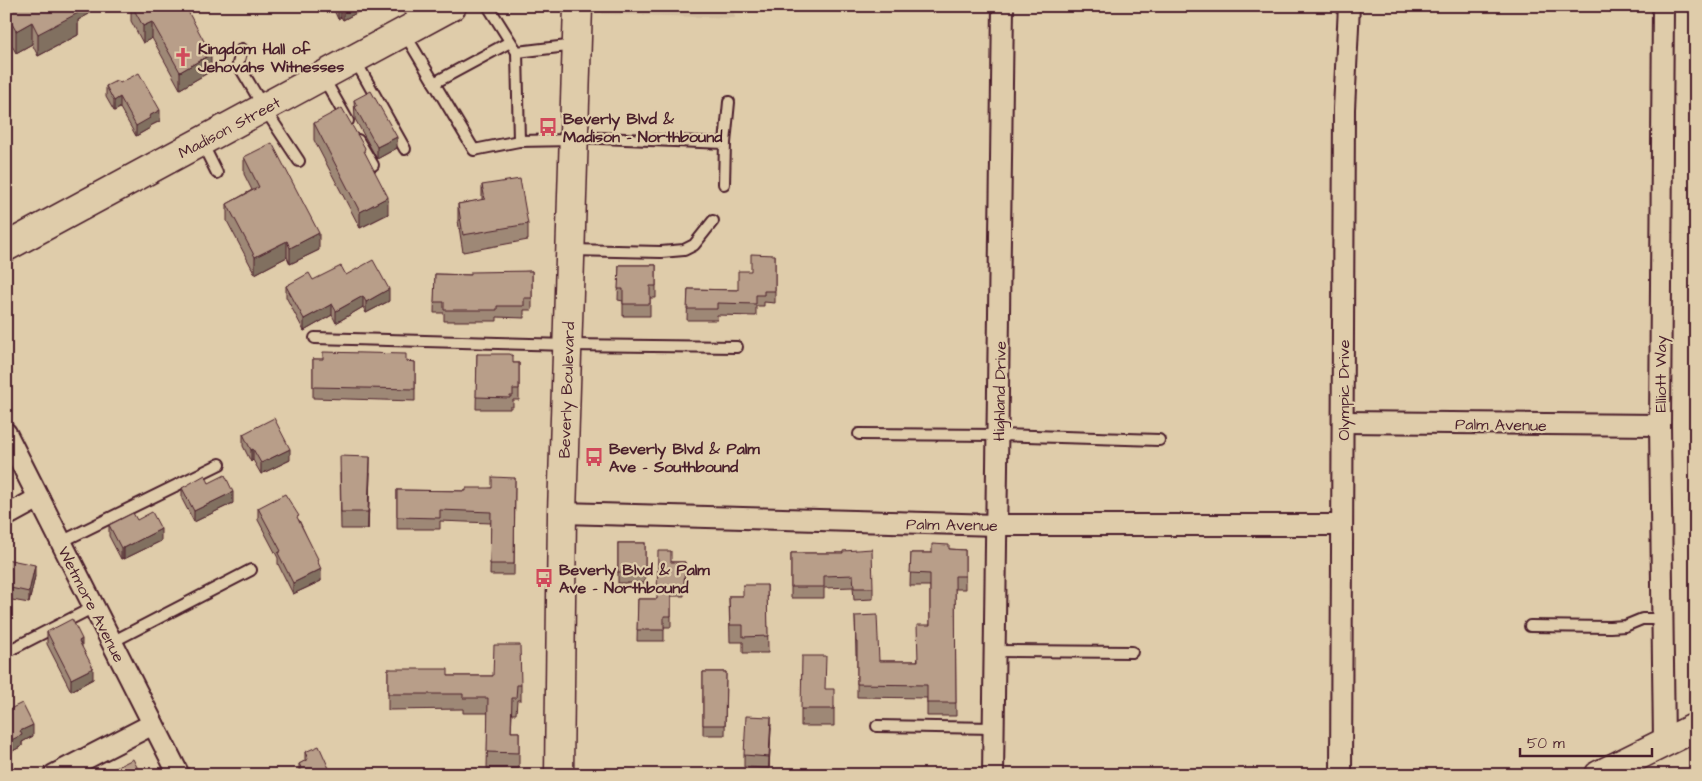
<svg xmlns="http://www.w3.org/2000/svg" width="1702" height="781" font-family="'Architects Daughter',sans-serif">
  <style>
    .built { fill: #d3bea0 }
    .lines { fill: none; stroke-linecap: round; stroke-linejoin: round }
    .lane-casing { stroke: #4a1f2b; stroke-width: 14 }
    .street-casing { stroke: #4a1f2b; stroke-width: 24 }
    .secondary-casing { stroke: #4a1f2b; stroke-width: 31 }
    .lane { stroke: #dfccaa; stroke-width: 10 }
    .street { stroke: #dfccaa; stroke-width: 20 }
    .secondary { stroke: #dfccaa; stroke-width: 28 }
    .wall { fill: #9e8876; stroke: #4a1f2b }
    .shaded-wall { fill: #816f60; stroke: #4a1f2b }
    .building { fill: #b89e89; stroke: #4a1f2b }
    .labels { text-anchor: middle; stroke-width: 4.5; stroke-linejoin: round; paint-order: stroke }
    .poi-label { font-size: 16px; font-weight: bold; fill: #4a1f2b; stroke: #dfccaa; text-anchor: start }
    .street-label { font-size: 16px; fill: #4a1f2b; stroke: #dfccaa }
  </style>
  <rect width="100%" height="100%" fill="#dfccaa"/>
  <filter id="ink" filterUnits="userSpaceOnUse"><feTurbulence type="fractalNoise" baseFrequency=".02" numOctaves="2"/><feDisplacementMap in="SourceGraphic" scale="10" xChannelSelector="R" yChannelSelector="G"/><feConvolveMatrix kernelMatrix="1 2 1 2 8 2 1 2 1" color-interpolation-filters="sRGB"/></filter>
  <g filter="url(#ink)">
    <polygon class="built" points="602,6 733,6 735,18 602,14"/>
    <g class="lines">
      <g class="lane-casing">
        <g id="lane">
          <polyline points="488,6 517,52 576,45"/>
          <polyline points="405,34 474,150 519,141"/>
          <polyline points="242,49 238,64 264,108 299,161"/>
          <polyline points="517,52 519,141 572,140"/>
          <polyline points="355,60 405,149"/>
          <polyline points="323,77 348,121"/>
          <polyline points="434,83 510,42"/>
          <polyline points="575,137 725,143 724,184"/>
          <polyline points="358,140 373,165"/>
          <polyline points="202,143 217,173"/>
          <polyline points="725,143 729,102"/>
          <polyline points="571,250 661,252 684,250 694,245 713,221"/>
          <polyline points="315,338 568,345 737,347"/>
          <polyline points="859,434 998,435 1159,440"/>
          <polyline points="61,542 220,464"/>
          <polyline points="1530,626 1610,627 1625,626 1642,619 1662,619"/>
          <polyline points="112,642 251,570"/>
          <polyline points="995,651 1132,652"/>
          <polyline points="6,652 94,607"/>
          <polyline points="877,726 994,728"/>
        </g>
      </g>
      <g class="street-casing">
        <g id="street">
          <polyline points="414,6 422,22"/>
          <polyline points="1663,6 1660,425 1664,742"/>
          <polyline points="1343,422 1660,425"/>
          <polyline points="6,433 179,775"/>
          <polyline points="562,513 997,525 1341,525"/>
          <polyline points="6,516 39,498"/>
          <polyline points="54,775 153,724"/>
          <polyline points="993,775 1003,6"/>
          <polyline points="1341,775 1344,109 1349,6"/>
        </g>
      </g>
      <g class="secondary-casing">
        <g id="secondary">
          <polyline points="6,247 452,6"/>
          <polyline points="559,775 562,513 578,6"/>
          <polyline points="1599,775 1696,727"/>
        </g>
      </g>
      <use href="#lane" class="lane"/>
      <use href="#street" class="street"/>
      <use href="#secondary" class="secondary"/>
    </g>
    <g class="wall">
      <polygon points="6,6 89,6 89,14 78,20 78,35 38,56 32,44 16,53 6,35"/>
      <polygon points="131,6 185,6 211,71 180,89 152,38 143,43 131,21"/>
      <polygon points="332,6 362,6 362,10 343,20 341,17 338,19"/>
      <polygon points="120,83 160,121 150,126 150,128 136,136 120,108 114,111 106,97 106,86"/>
      <polygon points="354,100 397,148 377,159 355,119"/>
      <polygon points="314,123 365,153 388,214 360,228 314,140"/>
      <polygon points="244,157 319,250 290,264 287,257 255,274 227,221 227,204 252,190 244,174"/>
      <polygon points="482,185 528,224 528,240 463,252 458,221 458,204 482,200"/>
      <polygon points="775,255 775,303 764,302 764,306 756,306 756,316 717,315 717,320 687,320 688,289 738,290 751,271"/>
      <polygon points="619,265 656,265 656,298 650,298 650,316 623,316 623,301 618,300"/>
      <polygon points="532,271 532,310 524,310 524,318 497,317 497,321 444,321 444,313 434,313 435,274 471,275"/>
      <polygon points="346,275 389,301 366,313 363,307 336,323 332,315 304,331 286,297 286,286"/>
      <polygon points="477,354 513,363 519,363 519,400 513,400 513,407 510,407 510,409 476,409"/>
      <polygon points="313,359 415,362 415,401 313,398"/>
      <polygon points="243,434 290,460 261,474 253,460 251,462 243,446"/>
      <polygon points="340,473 370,473 368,529 341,529"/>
      <polygon points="515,478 514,575 490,575 491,523 440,521 440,529 397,529 397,490 466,491 492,488"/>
      <polygon points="209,483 233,503 194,522 182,499 182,488"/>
      <polygon points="258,508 299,520 318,562 321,581 293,594 278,564 278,558 258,520"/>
      <polygon points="137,520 161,541 124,559 123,558 121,559 109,536 109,525"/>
      <rect x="618" y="543" width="27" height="40"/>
      <polygon points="949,549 965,550 965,589 955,589 956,716 927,716 927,698 857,697 857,655 856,655 855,616 879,661 917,661 930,625 930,586 910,586 911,553 932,553"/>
      <polygon points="791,553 843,553 873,588 873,599 854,600 853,587 824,588 824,598 791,598"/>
      <polygon points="6,559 35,576 29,603 6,599"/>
      <polygon points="671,562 685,562 684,596 671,596 671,627 664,627 664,641 637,641 638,599 657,599"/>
      <polygon points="767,585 768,653 743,653 743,642 730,642 729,596 743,596"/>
      <polygon points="47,632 82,648 93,679 71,691 47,644"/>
      <polygon points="388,669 448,676 493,676 521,685 521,700 517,700 516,714 512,714 511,732 519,732 519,768 487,768 488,713 463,713 463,709 388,710"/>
      <polygon points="703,672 726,672 725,735 703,735"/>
      <polygon points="834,706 834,726 801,726 801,709"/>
      <polygon points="6,711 33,736 22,742 22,746 9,753 8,749 6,750"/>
      <polygon points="771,728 769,768 744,767 744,755"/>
      <polygon points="305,752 332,775 299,771 299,764 305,761"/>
    </g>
    <g class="shaded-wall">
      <polygon points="72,6 89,6 89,14 78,20 78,35 38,56 38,34"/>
      <polygon points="340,6 341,6 341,17 338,19 338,7"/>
      <polygon points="349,6 362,6 362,10 343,20 343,9"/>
      <polygon points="32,22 32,44 16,53 16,31"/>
      <polygon points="152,22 152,38 143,43 143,26"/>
      <polygon points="211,54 211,71 180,89 180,72"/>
      <polygon points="120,97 120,108 114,111 114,101"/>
      <polygon points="160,110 160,121 150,126 150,128 136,136 136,126 149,116"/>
      <polygon points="397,137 397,148 377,159 377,147"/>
      <polygon points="388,197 388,214 360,228 360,212"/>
      <polygon points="319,233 319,250 290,264 290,248"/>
      <polygon points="287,241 287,257 255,274 255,257"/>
      <polygon points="389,289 389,301 366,313 366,302"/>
      <polygon points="363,296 363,307 336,323 336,311"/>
      <polygon points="332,304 332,315 304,331 304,319"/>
      <polygon points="253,449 253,460 251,462 251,450"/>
      <polygon points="290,449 290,460 261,474 261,463"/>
      <polygon points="370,457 370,473 368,529 368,512"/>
      <polygon points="233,492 233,503 194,522 194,511"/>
      <polygon points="161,529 161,541 124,559 124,548"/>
      <polygon points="123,546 123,558 121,559 121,548"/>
      <polygon points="35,565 35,576 29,603 29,592"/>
      <polygon points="321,569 321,581 293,594 293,583"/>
      <polygon points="82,639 82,651 79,641"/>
      <polygon points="93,668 93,679 71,691 71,679"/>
      <polygon points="771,717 771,728 769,768 769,757"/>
      <polygon points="33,725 33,736 22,742 22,746 9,753 9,741 20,731"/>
      <polygon points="6,738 8,738 8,749 6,750"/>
    </g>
    <g class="building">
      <polygon points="6,6 75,6 78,13 38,34 32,22 16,31 6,13"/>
      <polygon points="132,6 185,6 211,54 180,72 152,22 143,26"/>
      <polygon points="342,6 349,6 343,9"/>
      <polygon points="139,73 160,110 149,116 150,118 136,126 120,97 114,101 106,86 118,80 120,83"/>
      <polygon points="371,91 397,137 377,147 355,107 357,106 354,100"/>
      <polygon points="342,108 365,148 364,151 388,197 360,212 314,123"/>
      <polygon points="272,143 319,233 290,248 287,241 255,257 227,204 259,187 244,157"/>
      <polygon points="520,179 528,224 463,235 458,204 485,199 482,185"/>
      <polygon points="751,254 775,255 775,291 764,291 764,295 756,295 756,304 717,303 717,309 687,309 688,289 738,290 738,271 751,271"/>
      <polygon points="373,260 389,289 366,302 363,296 336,311 332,304 304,319 286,286 309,273 313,280 341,266 346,275"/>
      <polygon points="619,265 656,265 656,286 650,286 650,304 623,304 623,289 618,289"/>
      <polygon points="532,271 532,298 524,298 524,306 497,306 497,310 444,310 444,302 434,302 435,274 471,275 471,272"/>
      <polygon points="323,352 406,354 406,361 415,362 415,389 313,387 313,359 323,359"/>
      <polygon points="477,354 510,354 513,356 513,363 519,363 519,389 513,389 513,396 510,396 510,398 476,397"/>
      <polygon points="274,418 290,449 261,463 253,449 251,450 243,434"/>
      <polygon points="340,456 370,457 368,512 341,512"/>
      <polygon points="205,475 209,483 225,475 233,492 194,511 182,488"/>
      <polygon points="492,477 515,478 514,564 490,564 491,512 440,510 440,518 397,517 397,490 466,491 466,488 492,488"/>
      <polygon points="285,494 299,516 297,517 318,559 317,560 321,569 293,583 278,553 281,551 258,508"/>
      <polygon points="152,512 161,529 124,548 123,546 121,548 109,525 133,513 137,520"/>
      <rect x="618" y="543" width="27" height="29"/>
      <polygon points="932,544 949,545 949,549 965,550 965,576 955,576 956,703 927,703 927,685 857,684 857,642 856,642 855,616 877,615 879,661 918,661 917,625 930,625 930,574 910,573 911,553 932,553"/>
      <polygon points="872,549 873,588 854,588 853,575 824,576 824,587 791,587 791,553 843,553 843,551"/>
      <polygon points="658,551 671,551 671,562 685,562 684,585 671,585 671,616 664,616 664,630 637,630 638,599 657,599"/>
      <polygon points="6,559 35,565 29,592 6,587"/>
      <polygon points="743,585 767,585 768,636 743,637 743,625 730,625 729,596 743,596"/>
      <polygon points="72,619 82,639 79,641 93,668 71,679 47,632"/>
      <polygon points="494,645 520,645 521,685 517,685 516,698 512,698 511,732 519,732 519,753 487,752 488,698 463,698 463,694 388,694 388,669 448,669 448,676 493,676"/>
      <polygon points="802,656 826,656 825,689 834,689 834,709 801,709"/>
      <polygon points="703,672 726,672 725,725 703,725"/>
      <polygon points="22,703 33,725 20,731 22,735 9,741 8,738 6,738 6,711"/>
      <polygon points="746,716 771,717 769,757 744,755"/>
      <polygon points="319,746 332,775 292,775 302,769 299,764 308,759 305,752"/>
      <polygon points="133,759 141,775 116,775 113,769"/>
    </g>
  </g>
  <defs>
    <g id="church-bare" transform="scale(1.5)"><path d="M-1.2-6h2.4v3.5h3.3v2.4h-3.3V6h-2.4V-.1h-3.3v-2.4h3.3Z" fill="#d1495b" stroke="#dfccaa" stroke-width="2.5" paint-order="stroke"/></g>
    <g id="bus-bare" transform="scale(1.5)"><path d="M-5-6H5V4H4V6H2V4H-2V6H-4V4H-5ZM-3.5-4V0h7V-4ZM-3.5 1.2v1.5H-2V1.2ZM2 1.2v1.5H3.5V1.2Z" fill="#d1495b" stroke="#dfccaa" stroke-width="2.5" paint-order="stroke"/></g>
  </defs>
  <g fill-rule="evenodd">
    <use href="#church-bare" x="183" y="57"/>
    <use href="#bus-bare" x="548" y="127"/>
    <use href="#bus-bare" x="594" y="457"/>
    <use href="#bus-bare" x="544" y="578"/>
  </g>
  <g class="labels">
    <g class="poi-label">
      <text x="198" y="54">Kingdom Hall of<tspan x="198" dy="18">Jehovahs Witnesses</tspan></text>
      <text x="563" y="124">Beverly Blvd &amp;<tspan x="563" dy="18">Madison - Northbound</tspan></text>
      <text x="609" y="454">Beverly Blvd &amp; Palm<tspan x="609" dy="18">Ave - Southbound</tspan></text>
      <text x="559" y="575">Beverly Blvd &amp; Palm<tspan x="559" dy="18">Ave - Northbound</tspan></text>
    </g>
    <g class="street-label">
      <text transform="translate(229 127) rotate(-28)" y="6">Madison Street</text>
      <text transform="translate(1660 374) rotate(-90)" y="6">Elliott Way</text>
      <text transform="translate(566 390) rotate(-88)" y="6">Beverly Boulevard</text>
      <text transform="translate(1343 390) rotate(-90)" y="6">Olympic Drive</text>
      <text transform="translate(999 391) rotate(-89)" y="6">Highland Drive</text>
      <text transform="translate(1501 424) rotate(1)" y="6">Palm Avenue</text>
      <text transform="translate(952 524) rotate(1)" y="6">Palm Avenue</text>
      <text transform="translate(92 604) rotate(63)" y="6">Wetmore Avenue</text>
    </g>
  </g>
  <rect width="1702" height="781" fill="none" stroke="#dfccaa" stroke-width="25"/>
  <rect x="12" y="12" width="1677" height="756" fill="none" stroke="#4a1f2b" stroke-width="2" filter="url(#ink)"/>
  <path d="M1520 748v8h132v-8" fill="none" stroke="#4a1f2b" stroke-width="2.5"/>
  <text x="1527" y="748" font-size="15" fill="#4a1f2b" stroke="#dfccaa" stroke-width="4" paint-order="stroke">50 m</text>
</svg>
